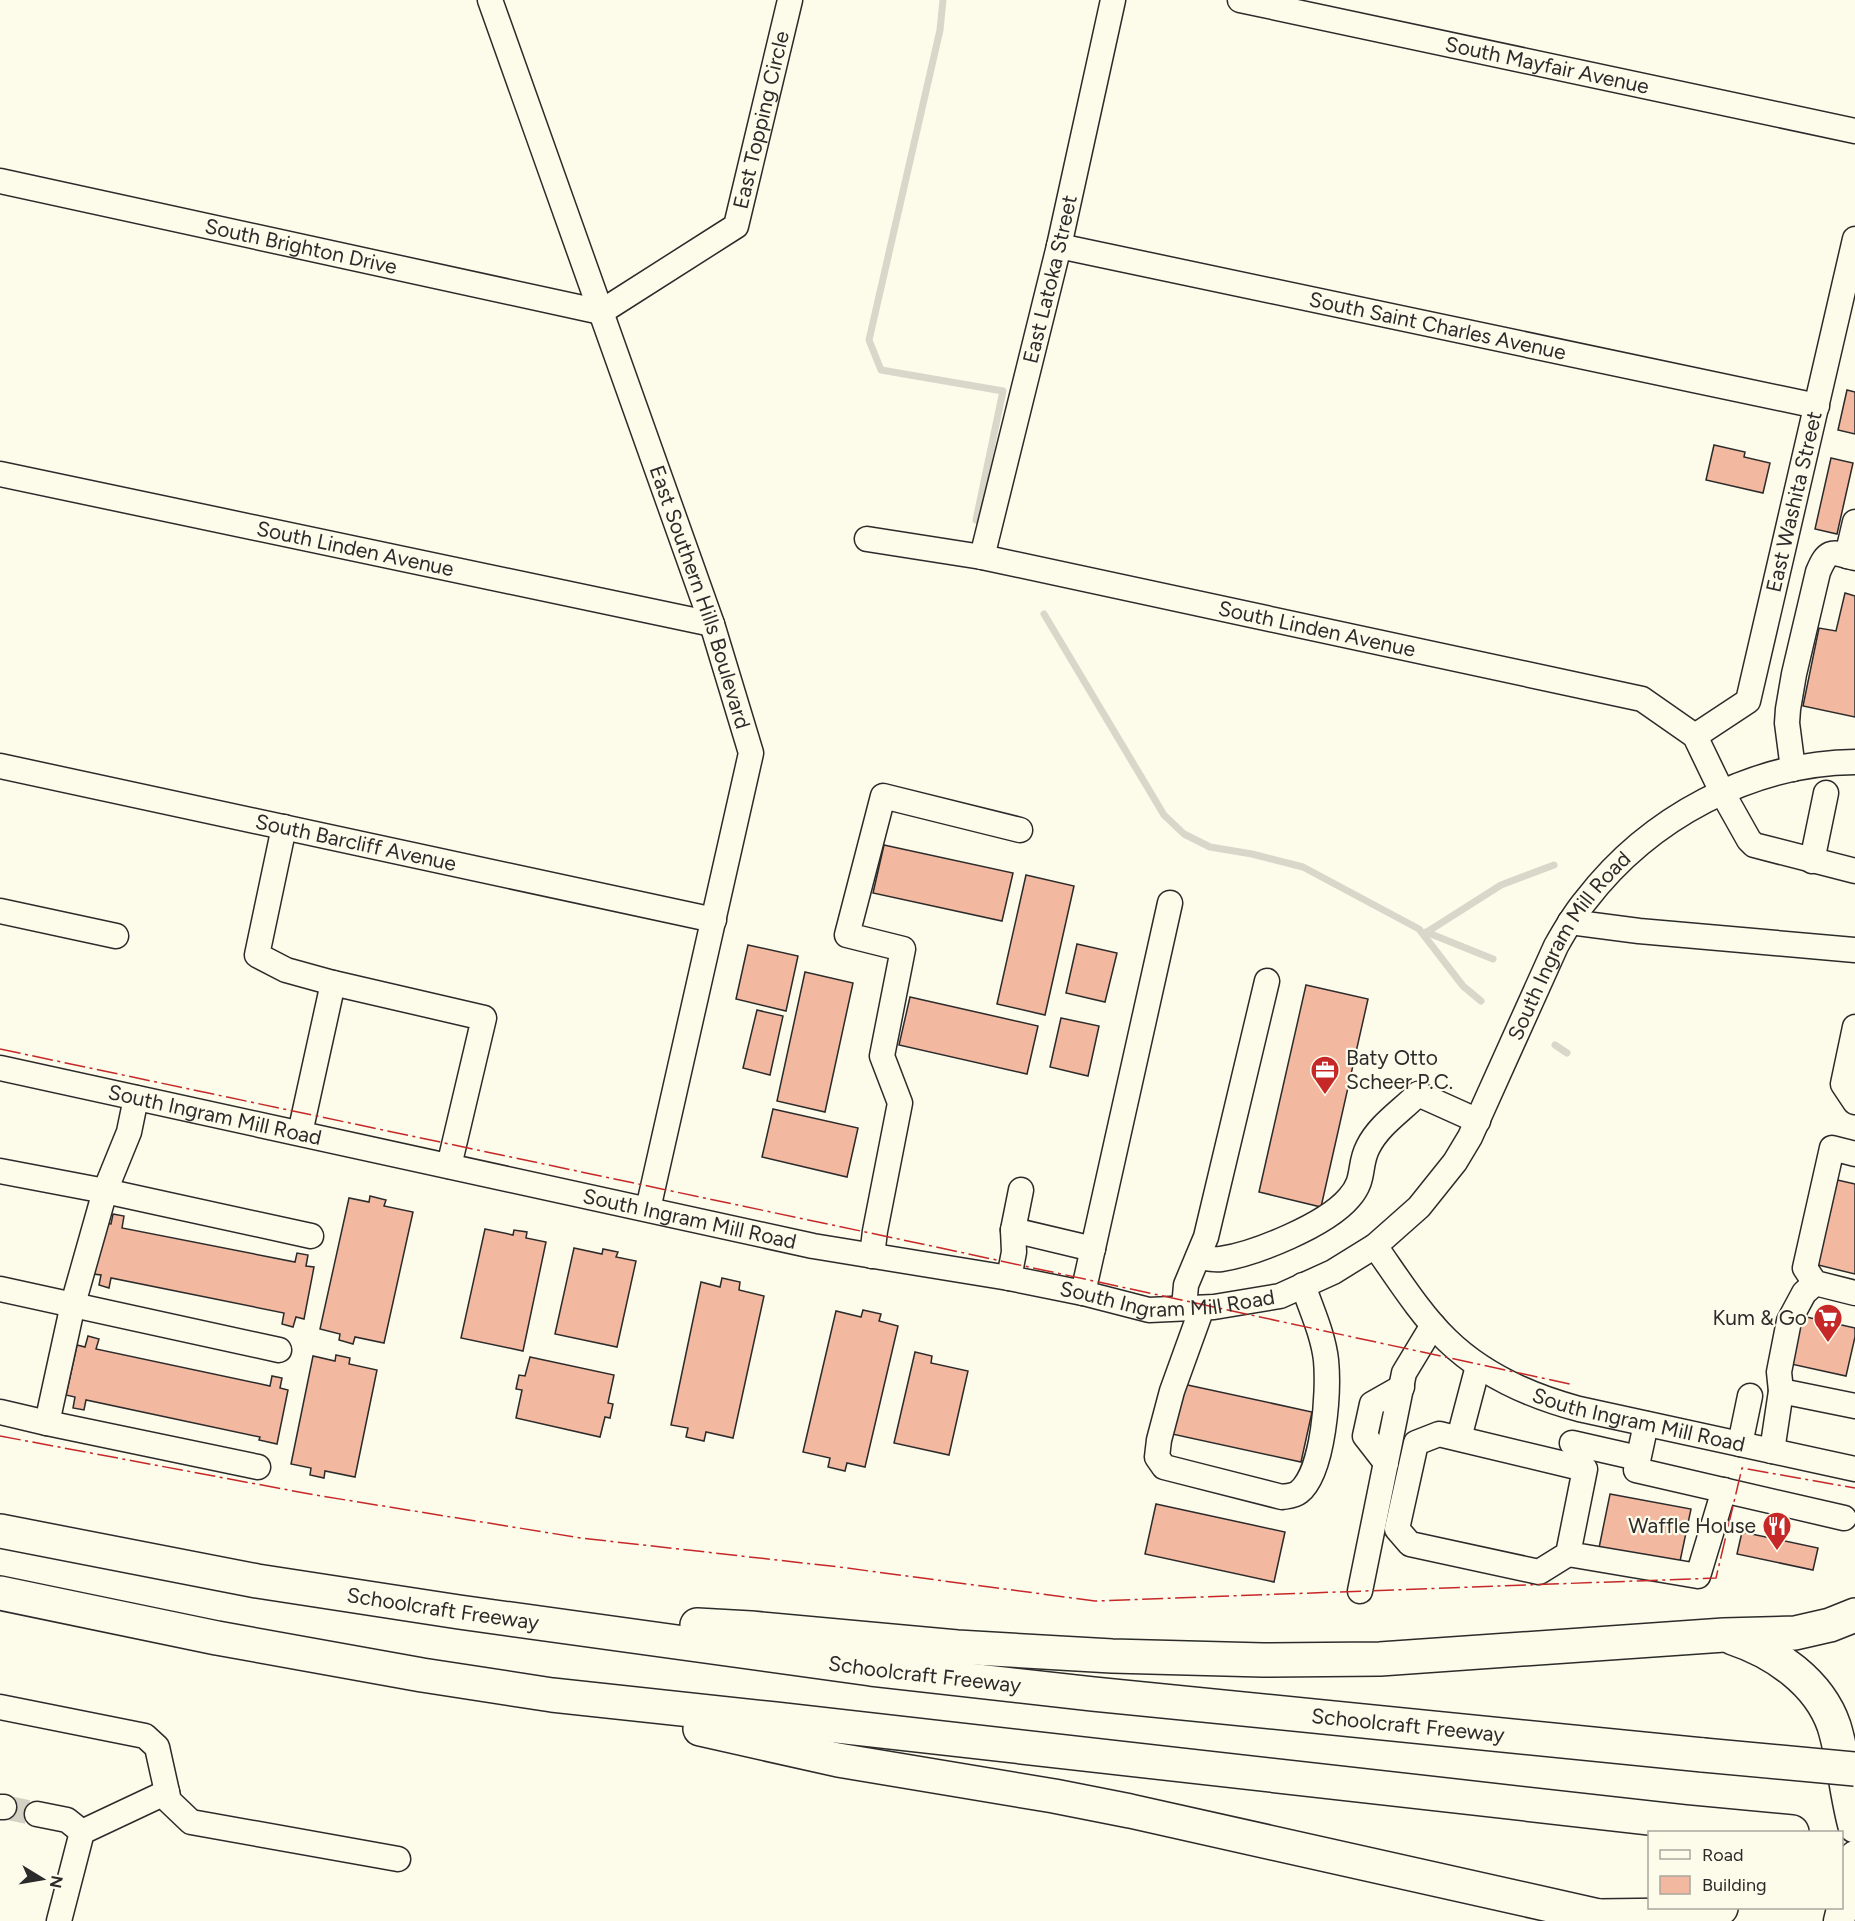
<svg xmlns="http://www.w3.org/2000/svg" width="1855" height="1921" font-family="Figtree,sans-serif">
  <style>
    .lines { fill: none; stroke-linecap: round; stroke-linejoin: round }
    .stream { stroke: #d8d7c9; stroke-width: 7 }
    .building { fill: #f2b8a0; stroke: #2b2b2b; stroke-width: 1.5 }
    .minor-tunnel { stroke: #d3d1c4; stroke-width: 24; stroke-dasharray: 24 12; stroke-linecap: butt }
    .minor-casing { stroke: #2b2b2b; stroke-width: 27 }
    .major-casing { stroke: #2b2b2b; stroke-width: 33 }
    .highway-casing { stroke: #2b2b2b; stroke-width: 36 }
    .minor { stroke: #fdfbea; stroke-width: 24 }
    .major { stroke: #fdfbea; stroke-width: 30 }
    .highway { stroke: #fdfbea; stroke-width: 33 }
    .highway-bridge-casing { stroke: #2b2b2b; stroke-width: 36; stroke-linecap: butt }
    .highway-bridge { stroke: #fdfbea; stroke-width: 33 }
    .power { stroke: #c62828; stroke-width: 1.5; stroke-dasharray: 21 4.5 3 4.5; stroke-linecap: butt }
    .labels { text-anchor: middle; stroke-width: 4.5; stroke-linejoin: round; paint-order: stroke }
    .street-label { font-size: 21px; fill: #2b2b2b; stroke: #fdfbea }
    .poi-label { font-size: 21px; fill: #2b2b2b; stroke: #fdfbea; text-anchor: end }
  </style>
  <rect width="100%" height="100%" fill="#fdfbea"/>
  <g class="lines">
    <g class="stream">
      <polyline points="943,0 940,30 869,340 881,370 1003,391 976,520"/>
      <polyline points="1044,614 1164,815 1184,834 1210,847 1252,854 1303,867 1419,929 1463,986 1481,1001"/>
      <polyline points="1426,932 1493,959"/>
      <polyline points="1427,932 1501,885 1554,865"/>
      <polyline points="1555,1045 1567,1053"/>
    </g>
  </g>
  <g class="building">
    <polygon points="1847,390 1855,392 1855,434 1838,430"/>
    <polygon points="1714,445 1745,452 1744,457 1770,463 1763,493 1706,480"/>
    <polygon points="1831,458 1853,463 1837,534 1815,529"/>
    <polygon points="1845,593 1855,596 1855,717 1803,706 1819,628 1836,631"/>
    <polygon points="884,845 1013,873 1002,921 873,893"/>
    <polygon points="1026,875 1074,886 1045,1015 997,1004"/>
    <polygon points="1077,944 1117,953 1105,1002 1066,993"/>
    <polygon points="748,945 798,956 786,1011 736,999"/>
    <polygon points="805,972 853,983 825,1112 777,1101"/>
    <polygon points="1306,985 1368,999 1321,1207 1259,1192"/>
    <polygon points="910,997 1038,1026 1027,1074 899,1045"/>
    <polygon points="757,1010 783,1016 770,1075 743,1068"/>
    <polygon points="1061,1018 1099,1026 1088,1076 1050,1067"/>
    <polygon points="773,1109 858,1128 847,1177 762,1157"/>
    <polygon points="1833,1179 1855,1184 1855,1274 1814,1264"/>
    <polygon points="370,1196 386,1200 384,1206 413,1212 384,1343 355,1337 353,1344 339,1340 340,1334 320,1329 349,1198 369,1202"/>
    <polygon points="113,1214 124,1216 122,1228 295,1262 297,1253 308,1255 306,1266 314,1267 304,1319 296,1317 293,1327 282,1324 284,1313 111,1278 109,1288 99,1285 101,1275 93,1274 103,1223 111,1224"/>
    <polygon points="485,1229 513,1235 514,1230 527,1232 526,1238 546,1242 523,1351 461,1338"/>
    <polygon points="574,1248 602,1254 603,1249 618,1252 616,1257 636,1261 617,1347 555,1334"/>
    <polygon points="722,1278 740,1282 739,1290 764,1296 733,1438 706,1432 704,1441 686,1437 688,1428 671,1425 701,1282 720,1287"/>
    <polygon points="863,1310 881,1314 879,1321 898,1326 865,1467 847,1463 845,1471 828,1467 830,1458 803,1452 836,1311 861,1317"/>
    <polygon points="1802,1316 1855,1328 1855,1337 1846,1376 1791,1364"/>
    <polygon points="88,1336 99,1339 96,1349 270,1386 272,1376 282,1378 280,1388 288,1390 277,1444 259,1440 260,1437 86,1400 84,1410 73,1408 75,1397 66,1395 77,1345 85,1347"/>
    <polygon points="915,1352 932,1356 931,1363 968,1371 949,1455 894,1443"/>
    <polygon points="336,1355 350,1358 349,1364 377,1370 355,1477 325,1471 324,1478 310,1475 311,1468 291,1464 313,1356 335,1361"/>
    <polygon points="530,1357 614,1375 608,1403 613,1404 610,1418 605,1417 600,1437 516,1418 522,1390 516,1389 519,1375 525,1376"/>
    <polygon points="1183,1384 1312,1412 1301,1462 1172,1434"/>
    <polygon points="1610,1494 1691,1509 1679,1566 1599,1548"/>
    <polygon points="1156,1504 1285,1532 1274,1582 1145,1554"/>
    <polygon points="1742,1532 1818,1548 1813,1570 1737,1554"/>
  </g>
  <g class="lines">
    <polyline class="minor-tunnel" points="4,1807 37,1814"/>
    <g class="minor-casing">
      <g id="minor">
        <path id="s1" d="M 490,0 L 712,624 L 751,753 L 648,1209"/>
        <path id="s2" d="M 1240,0 L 1855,131"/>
        <path id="s3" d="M 0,181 L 601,312 L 736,226 L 790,0"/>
        <path id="s4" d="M 1059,246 L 1817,406"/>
        <path id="s5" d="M 0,474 L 712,624"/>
        <path id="s6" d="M 867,539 L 982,557 L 1642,699 L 1695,736 L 1722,792 L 1749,840 L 1754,845 L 1855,871"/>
        <polyline points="1847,556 1855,522"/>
        <path id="s7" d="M 982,557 L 1059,246 L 1113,0"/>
        <path id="s8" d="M 1695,736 L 1748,701 L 1855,239"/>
        <path id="s9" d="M 0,766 L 714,920"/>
        <path d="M 1793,769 L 1787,723 L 1788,709 L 1794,674 L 1818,572 C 1828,548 1832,552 1855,558"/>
        <polyline points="284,827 257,955 286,970 333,983"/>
        <polyline points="1812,861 1826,793"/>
        <polyline points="0,911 116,936"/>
        <polyline points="1570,922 1639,931 1855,950"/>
        <polyline points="1855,1027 1843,1084 1855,1102"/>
        <path id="s10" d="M 0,1068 L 813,1246 L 1009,1278 L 1083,1293 L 1149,1310 L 1214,1307 L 1280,1296 L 1333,1272 L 1375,1246 L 1419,1207 L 1455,1162 L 1470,1137 L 1556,946 C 1565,930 1574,914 1586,900 C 1649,818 1751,763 1855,762"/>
        <polyline points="300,1133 333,983 484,1018 449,1166"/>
        <polyline points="1855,1154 1832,1148 1805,1268 1815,1283 1855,1293"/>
        <polyline points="0,1171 105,1191 311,1236"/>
        <polyline points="1013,1230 1093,1249"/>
        <path id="s11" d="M 1375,1246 C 1397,1277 1420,1314 1447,1340 C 1484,1376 1530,1396 1579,1409 L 1855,1469"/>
        <polyline points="872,1256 875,1231 900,1103 882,1056 903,949 847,935 883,796 1020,830"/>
        <path d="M 1198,1257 C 1205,1258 1213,1260 1221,1259 C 1255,1254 1326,1225 1349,1198 C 1366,1179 1358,1166 1368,1147 C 1379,1125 1400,1112 1418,1094 L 1478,1121"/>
        <polyline points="1009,1278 1014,1252 1013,1230 1021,1190"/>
        <polyline points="0,1289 279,1350"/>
        <polyline points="1083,1293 1170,903"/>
        <polyline points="1184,1308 1186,1285 1206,1237 1267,981"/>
        <path d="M 1202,1308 L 1172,1391 L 1159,1440 L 1157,1457 L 1164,1467 L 1282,1497 C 1288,1496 1294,1496 1299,1492 C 1324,1472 1329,1391 1326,1360 C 1323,1334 1311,1309 1303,1285"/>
        <polyline points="1781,1391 1855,1406"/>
        <polyline points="0,1412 47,1423 73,1304 105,1191 129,1132 136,1098"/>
        <polyline points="47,1423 258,1467"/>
        <polyline points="1646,1424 1636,1470 1844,1518"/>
        <polyline points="1459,1438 1478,1366"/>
        <polyline points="1572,1443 1638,1458"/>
        <polyline points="1740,1444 1750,1396"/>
        <polyline points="1772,1451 1781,1391 1779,1372 1789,1321 1804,1293 1815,1283"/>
        <polyline points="1386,1463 1365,1436 1372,1404 1402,1387"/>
        <polyline points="1568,1554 1539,1572 1410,1544 1397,1529 1416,1443 1439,1434 1585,1469 1568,1554 1698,1576 1724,1490"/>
        <polyline points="1360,1591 1404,1373 1433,1325"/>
        <polyline points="0,1707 145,1736 157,1747 169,1801 191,1822 398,1859"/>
        <polyline points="0,1807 4,1807"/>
        <polyline points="37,1814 67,1820 82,1832"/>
        <polyline points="59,1921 82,1832 167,1792"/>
      </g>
    </g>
    <g class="major-casing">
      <polyline id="major" points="1839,1921 1855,1856"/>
    </g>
    <g class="highway-casing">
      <g id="highway">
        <path id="s12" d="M 0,1531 L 257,1581 L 459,1612 L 871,1669 L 1093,1694 L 1703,1755"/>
        <polyline points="0,1593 217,1638 422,1675 552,1695 775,1719 1685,1822 1792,1832"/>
        <polyline points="697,1625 751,1628 957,1647 1112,1656 1263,1660 1380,1659 1724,1635 1795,1633 1830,1625 1855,1615"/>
        <path d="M 1733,1638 C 1775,1652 1819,1682 1834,1726 C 1844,1758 1846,1793 1855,1826"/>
        <polyline points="700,1729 838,1760 1054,1796 1130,1811 1599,1916 1614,1921"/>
        <polyline points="1599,1916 1678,1915 1721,1908"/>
      </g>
    </g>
    <use href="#minor" class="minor"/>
    <use href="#major" class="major"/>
    <use href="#highway" class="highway"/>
    <g class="highway-bridge-casing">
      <polyline id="highway-bridge" points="1703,1755 1855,1769"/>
    </g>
    <use href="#highway-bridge" class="highway-bridge"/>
    <g class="power">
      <polyline points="0,1049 941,1248 1570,1384"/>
      <polyline points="0,1436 315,1495 581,1538 839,1567 1095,1601 1716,1578 1742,1468 1855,1488"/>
    </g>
  </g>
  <defs>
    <g id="office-pin" transform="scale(1.5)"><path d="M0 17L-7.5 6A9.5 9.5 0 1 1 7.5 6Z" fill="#c62828" stroke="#fdfbea"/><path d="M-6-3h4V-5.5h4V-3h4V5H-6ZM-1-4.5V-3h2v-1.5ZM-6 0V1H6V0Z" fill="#fff"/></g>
    <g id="supermarket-pin" transform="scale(1.5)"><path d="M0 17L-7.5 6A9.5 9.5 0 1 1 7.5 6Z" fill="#c62828" stroke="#fdfbea"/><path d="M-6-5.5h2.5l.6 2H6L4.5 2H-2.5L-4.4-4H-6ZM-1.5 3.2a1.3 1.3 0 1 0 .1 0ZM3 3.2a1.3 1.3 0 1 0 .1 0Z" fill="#fff"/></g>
    <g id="restaurant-pin" transform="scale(1.5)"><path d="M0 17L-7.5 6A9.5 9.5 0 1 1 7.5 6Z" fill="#c62828" stroke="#fdfbea"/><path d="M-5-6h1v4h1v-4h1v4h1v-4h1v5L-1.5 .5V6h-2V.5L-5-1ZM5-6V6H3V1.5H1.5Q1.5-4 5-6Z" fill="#fff"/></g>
  </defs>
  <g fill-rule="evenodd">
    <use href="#office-pin" x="1325" y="1070"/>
    <use href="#supermarket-pin" x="1828" y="1318"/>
    <use href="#restaurant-pin" x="1777" y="1526"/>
  </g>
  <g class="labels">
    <g class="street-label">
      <text dy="7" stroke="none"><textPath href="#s2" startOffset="314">South Mayfair Avenue</textPath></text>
      <text dy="7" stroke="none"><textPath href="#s3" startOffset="884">East Topping Circle</textPath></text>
      <text dy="7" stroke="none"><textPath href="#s3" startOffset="308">South Brighton Drive</textPath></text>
      <text dy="7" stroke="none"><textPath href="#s7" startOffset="286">East Latoka Street</textPath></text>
      <text dy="7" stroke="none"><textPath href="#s4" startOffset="387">South Saint Charles Avenue</textPath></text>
      <text dy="7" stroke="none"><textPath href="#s8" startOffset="268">East Washita Street</textPath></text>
      <text dy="7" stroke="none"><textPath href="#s5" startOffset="363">South Linden Avenue</textPath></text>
      <text dy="7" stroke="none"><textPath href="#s1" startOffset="633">East Southern Hills Boulevard</textPath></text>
      <text dy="7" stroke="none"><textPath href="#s6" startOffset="459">South Linden Avenue</textPath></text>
      <text dy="7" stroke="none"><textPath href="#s9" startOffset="364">South Barcliff Avenue</textPath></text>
      <text dy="7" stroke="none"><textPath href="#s10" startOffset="1776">South Ingram Mill Road</textPath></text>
      <text dy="7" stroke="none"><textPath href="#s10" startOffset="220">South Ingram Mill Road</textPath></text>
      <text dy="7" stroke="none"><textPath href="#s10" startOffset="706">South Ingram Mill Road</textPath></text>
      <text dy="7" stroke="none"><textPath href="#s10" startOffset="1192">South Ingram Mill Road</textPath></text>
      <text dy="7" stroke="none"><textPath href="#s11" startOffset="330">South Ingram Mill Road</textPath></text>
      <text dy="7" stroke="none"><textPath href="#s12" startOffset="450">Schoolcraft Freeway</textPath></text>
      <text dy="7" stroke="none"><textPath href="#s12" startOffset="936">Schoolcraft Freeway</textPath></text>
      <text dy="7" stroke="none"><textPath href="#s12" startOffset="1422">Schoolcraft Freeway</textPath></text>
    </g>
    <g class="poi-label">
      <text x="1346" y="1065" text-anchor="start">Baty Otto<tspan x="1346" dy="24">Scheer P.C.</tspan></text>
      <text x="1807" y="1325">Kum &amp; Go</text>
      <text x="1756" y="1533">Waffle House</text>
    </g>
  </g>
  <rect x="1648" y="1831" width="195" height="78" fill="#fdfbea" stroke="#a9a89e" stroke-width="1.5"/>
  <rect x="1660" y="1850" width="30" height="9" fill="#fdfbea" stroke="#a9a89e" stroke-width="1.5"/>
  <text x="1702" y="1861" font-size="18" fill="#2b2b2b">Road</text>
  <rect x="1660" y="1876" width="30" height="18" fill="#f2b8a0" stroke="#a9a89e" stroke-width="1.5"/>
  <text x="1702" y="1891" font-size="18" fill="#2b2b2b">Building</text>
  <g transform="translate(42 1879) rotate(101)" stroke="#fdfbea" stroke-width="4.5" paint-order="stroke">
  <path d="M0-4.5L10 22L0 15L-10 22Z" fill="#2b2b2b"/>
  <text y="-9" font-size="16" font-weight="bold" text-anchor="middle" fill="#2b2b2b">N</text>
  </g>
</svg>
